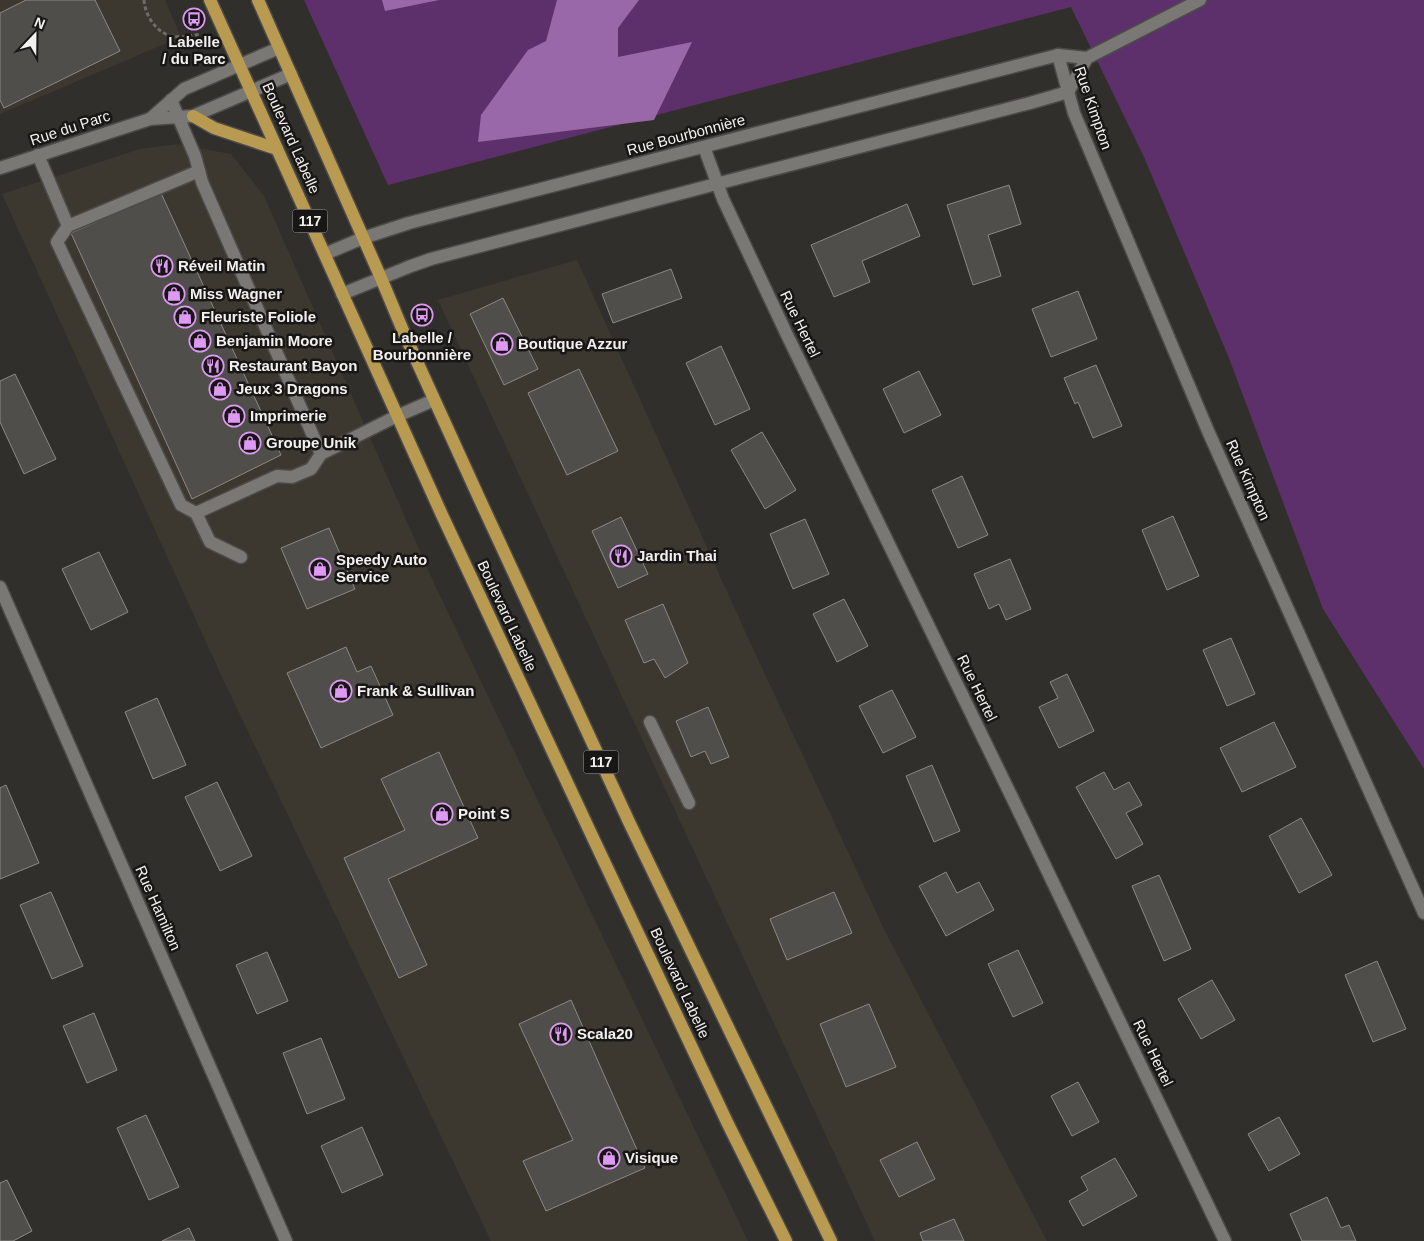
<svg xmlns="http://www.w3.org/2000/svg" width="1424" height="1241" font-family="Arial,sans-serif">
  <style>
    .built { fill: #3c382f }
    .green { fill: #5d306b }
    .water { fill: #9968a9 }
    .building { fill: #504e4a; stroke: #8b8985 }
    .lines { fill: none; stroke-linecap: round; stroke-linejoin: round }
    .lane-casing { stroke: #4d4b49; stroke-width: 15 }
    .street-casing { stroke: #4d4b49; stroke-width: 15 }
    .primary-casing { stroke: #4d4b49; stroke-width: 15 }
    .path { stroke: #6e6c68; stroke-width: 3; stroke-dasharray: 4 2.5; stroke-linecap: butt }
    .lane { stroke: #7a7874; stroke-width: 12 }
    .street { stroke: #7a7874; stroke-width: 12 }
    .primary { stroke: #b89a51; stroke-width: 12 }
    .labels { text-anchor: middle; stroke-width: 5; stroke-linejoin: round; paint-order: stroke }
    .shield { fill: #181716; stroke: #b1b0ae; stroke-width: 1 }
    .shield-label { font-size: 14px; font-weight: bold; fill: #f3f1ef }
    .poi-label { font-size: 15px; font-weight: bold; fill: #f3f1ef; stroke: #181716; text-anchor: start }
    .street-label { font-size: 15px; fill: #f3f1ef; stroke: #181716 }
  </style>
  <rect width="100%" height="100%" fill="#312f2b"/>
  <g class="built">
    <polygon points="0,0 165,0 181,37 0,114"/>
    <polygon points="177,144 231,154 264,196 433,581 748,1241 491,1241 222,677 2,194 140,149"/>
    <polygon points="577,260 748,638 885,931 1047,1241 875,1241 438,300"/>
  </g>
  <polygon class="green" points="304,0 1424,0 1424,769 1323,609 1229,358 1144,157 1071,7 388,185"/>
  <g class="water">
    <polygon points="382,0 439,0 385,11"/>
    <polygon points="557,0 639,0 618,28 618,57 692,42 654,120 478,142 481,115 528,50 546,41"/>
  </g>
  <g class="building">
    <polygon points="26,0 95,0 120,51 4,108 0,100 0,13"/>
    <polygon points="1009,185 1021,224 988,235 1001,276 973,285 947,205"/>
    <polygon points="161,193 281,455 192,499 71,233"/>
    <polygon points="907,204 920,236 862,261 870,282 834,297 811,245"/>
    <polygon points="671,269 682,298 613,323 602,294"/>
    <polygon points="1078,291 1097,339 1051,357 1032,309"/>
    <polygon points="503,298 538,369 504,385 470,314"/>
    <polygon points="721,346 750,409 715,425 686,363"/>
    <polygon points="1096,365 1122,426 1093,438 1078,402 1075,404 1064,378"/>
    <polygon points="579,369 618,451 567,475 528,393"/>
    <polygon points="919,371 941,415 904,433 883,389"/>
    <polygon points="15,374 56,459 24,474 0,422 0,381"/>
    <polygon points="762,432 796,490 765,509 731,450"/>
    <polygon points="962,476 988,535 958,548 932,490"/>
    <polygon points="1173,516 1199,576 1167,590 1142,530"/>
    <polygon points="621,517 648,574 618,588 592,531"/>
    <polygon points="805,519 829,574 793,589 770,534"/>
    <polygon points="329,528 355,589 307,609 281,548"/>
    <polygon points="99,552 128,612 91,630 62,569"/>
    <polygon points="1010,559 1031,609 1006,620 999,604 989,609 974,574"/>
    <polygon points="844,599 868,646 837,662 813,614"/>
    <polygon points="663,604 688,663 665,678 654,659 644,663 625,620"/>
    <polygon points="1231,638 1255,694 1227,706 1203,650"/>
    <polygon points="346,647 357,672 371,666 393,715 321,748 287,673"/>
    <polygon points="1067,674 1094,731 1059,748 1039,707 1058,698 1050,682"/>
    <polygon points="892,690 916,737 883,753 859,706"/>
    <polygon points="157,698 186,765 153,779 125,712"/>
    <polygon points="708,707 729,757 711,764 705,751 691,757 676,721"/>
    <polygon points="1274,722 1296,767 1242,792 1220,748"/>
    <polygon points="439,752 478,838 388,879 427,965 399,978 344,858 405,830 381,779"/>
    <polygon points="932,765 960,831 934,842 906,776"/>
    <polygon points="1104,772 1114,790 1129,782 1142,805 1126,813 1143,844 1116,859 1076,787"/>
    <polygon points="217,782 252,856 220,871 185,797"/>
    <polygon points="6,785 39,863 0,879 0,788"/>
    <polygon points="1301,818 1332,875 1299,893 1269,836"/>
    <polygon points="946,872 957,893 979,882 994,910 946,936 919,886"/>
    <polygon points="1159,875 1191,949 1164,961 1132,886"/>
    <polygon points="51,892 83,966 52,979 20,905"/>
    <polygon points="834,892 852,933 787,960 770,919"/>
    <polygon points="1018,950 1043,1003 1013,1017 988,964"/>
    <polygon points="267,952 288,1001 257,1014 236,965"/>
    <polygon points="1377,961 1406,1029 1373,1042 1345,975"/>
    <polygon points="1212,980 1235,1020 1201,1039 1178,999"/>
    <polygon points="571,1000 645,1168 546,1211 523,1161 573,1140 519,1024"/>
    <polygon points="869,1004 896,1067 846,1087 820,1024"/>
    <polygon points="94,1013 117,1070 87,1083 63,1026"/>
    <polygon points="321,1038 345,1099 307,1114 283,1053"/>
    <polygon points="1078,1082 1099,1122 1072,1136 1051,1096"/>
    <polygon points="146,1115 179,1187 149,1200 117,1128"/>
    <polygon points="1279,1117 1300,1154 1269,1171 1248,1134"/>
    <polygon points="362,1127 383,1175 342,1193 321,1146"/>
    <polygon points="917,1142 935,1179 899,1197 880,1160"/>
    <polygon points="1115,1158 1137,1196 1083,1226 1069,1201 1088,1190 1081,1177"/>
    <polygon points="7,1180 32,1231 13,1241 0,1241 0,1183"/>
    <polygon points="1327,1197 1341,1228 1349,1225 1356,1241 1302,1241 1290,1214"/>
    <polygon points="954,1219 964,1241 923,1241 920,1233"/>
    <polygon points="189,1228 195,1241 162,1241"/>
  </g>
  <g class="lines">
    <g class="lane-casing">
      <g id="lane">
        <polyline points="1058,55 1087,58"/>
        <polyline points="1068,92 1087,58 1200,0"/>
        <polyline points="171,100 195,156 202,182 321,454 397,416 434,400"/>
        <polyline points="38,155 68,226"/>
        <polyline points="196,513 181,505 57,242 68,226 199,171"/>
        <polyline points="241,557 210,542 196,513 277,476 292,477 311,469 321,454"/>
        <polyline points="650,722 689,803"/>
      </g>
    </g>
    <g class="street-casing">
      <g id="street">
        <polyline points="150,119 184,89 279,48"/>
        <polyline points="704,147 723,199 788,337 1023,820 1225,1241"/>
        <polyline points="0,168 150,119 193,116 291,74"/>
        <polyline points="325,254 363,238 409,223 1058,55 1074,113 1208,431 1424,913"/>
        <polyline points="342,294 411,266 431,259 716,184 1030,103 1068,92"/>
        <polyline points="0,587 286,1241"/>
      </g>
    </g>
    <g class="primary-casing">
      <g id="primary">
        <polyline points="210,0 442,515 594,840 727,1122 786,1241"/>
        <polyline points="258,0 381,278 404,333 480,500 630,824 831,1241"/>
        <polyline points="193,116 214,128 277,149"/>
      </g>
    </g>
    <path class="path" d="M 144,0 C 145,15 156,33 172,36 C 181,38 191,36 200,34"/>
    <use href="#lane" class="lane"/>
    <use href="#street" class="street"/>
    <use href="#primary" class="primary"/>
  </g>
  <defs>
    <g id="bus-ring" transform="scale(1.125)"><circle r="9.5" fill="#181716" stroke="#dd99f4" stroke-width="1.5"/><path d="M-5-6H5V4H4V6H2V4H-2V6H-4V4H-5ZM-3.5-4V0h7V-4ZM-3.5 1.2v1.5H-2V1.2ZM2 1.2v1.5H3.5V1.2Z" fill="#dd99f4"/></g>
    <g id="restaurant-ring" transform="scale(1.125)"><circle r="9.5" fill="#181716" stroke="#dd99f4" stroke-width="1.5"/><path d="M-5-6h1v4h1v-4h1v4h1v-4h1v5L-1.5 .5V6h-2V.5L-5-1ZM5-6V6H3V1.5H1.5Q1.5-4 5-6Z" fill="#dd99f4"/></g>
    <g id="shop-ring" transform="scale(1.125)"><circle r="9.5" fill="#181716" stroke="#dd99f4" stroke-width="1.5"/><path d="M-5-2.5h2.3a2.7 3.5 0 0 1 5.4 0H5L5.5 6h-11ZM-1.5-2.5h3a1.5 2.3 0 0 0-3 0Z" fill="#dd99f4"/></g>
  </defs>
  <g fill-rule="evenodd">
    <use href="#bus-ring" x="194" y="19"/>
    <use href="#restaurant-ring" x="162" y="266"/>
    <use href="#shop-ring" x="174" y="294"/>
    <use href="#bus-ring" x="422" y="315"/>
    <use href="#shop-ring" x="185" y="317"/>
    <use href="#shop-ring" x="200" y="341"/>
    <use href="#shop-ring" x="502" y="344"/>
    <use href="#restaurant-ring" x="213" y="366"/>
    <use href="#shop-ring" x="220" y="389"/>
    <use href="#shop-ring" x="234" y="416"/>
    <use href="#shop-ring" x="250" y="443"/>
    <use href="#restaurant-ring" x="621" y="556"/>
    <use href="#shop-ring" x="320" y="569"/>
    <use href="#shop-ring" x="341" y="691"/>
    <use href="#shop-ring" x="442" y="814"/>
    <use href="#restaurant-ring" x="561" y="1034"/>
    <use href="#shop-ring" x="609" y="1158"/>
  </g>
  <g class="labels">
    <g class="shield">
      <rect x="292.5" y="209.5" width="35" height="23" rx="4"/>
      <rect x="583.5" y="750.5" width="35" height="23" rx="4"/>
    </g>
    <g class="shield-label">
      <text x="310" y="226">117</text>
      <text x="601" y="767">117</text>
    </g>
    <g class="poi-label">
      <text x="194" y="47" text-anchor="middle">Labelle<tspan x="194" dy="17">/ du Parc</tspan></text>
      <text x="178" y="271">Réveil Matin</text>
      <text x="190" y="299">Miss Wagner</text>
      <text x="201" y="322">Fleuriste Foliole</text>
      <text x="422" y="343" text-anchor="middle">Labelle /<tspan x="422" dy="17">Bourbonnière</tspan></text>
      <text x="216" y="346">Benjamin Moore</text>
      <text x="518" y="349">Boutique Azzur</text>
      <text x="229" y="371">Restaurant Bayon</text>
      <text x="236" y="394">Jeux 3 Dragons</text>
      <text x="250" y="421">Imprimerie</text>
      <text x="266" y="448">Groupe Unik</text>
      <text x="637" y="561">Jardin Thai</text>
      <text x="336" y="565">Speedy Auto<tspan x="336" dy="17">Service</tspan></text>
      <text x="357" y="696">Frank &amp; Sullivan</text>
      <text x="458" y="819">Point S</text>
      <text x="577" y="1039">Scala20</text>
      <text x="625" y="1163">Visique</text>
    </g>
    <g class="street-label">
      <text transform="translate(1093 108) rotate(71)" y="5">Rue Kimpton</text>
      <text transform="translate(70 128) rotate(-18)" y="5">Rue du Parc</text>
      <text transform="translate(686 135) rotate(-15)" y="5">Rue Bourbonnière</text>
      <text transform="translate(291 138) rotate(66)" y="5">Boulevard Labelle</text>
      <text transform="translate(800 324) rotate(64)" y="5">Rue Hertel</text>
      <text transform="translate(1248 480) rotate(66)" y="5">Rue Kimpton</text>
      <text transform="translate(507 616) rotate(65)" y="5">Boulevard Labelle</text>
      <text transform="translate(977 688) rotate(64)" y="5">Rue Hertel</text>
      <text transform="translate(158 908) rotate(66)" y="5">Rue Hamilton</text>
      <text transform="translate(680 983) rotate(65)" y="5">Boulevard Labelle</text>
      <text transform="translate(1153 1053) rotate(64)" y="5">Rue Hertel</text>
    </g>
  </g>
  <g transform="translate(35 35) rotate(22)" stroke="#181716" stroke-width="4" paint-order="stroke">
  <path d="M0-4L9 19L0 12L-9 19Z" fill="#f3f1ef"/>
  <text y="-8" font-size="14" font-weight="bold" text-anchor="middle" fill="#f3f1ef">N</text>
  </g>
</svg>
